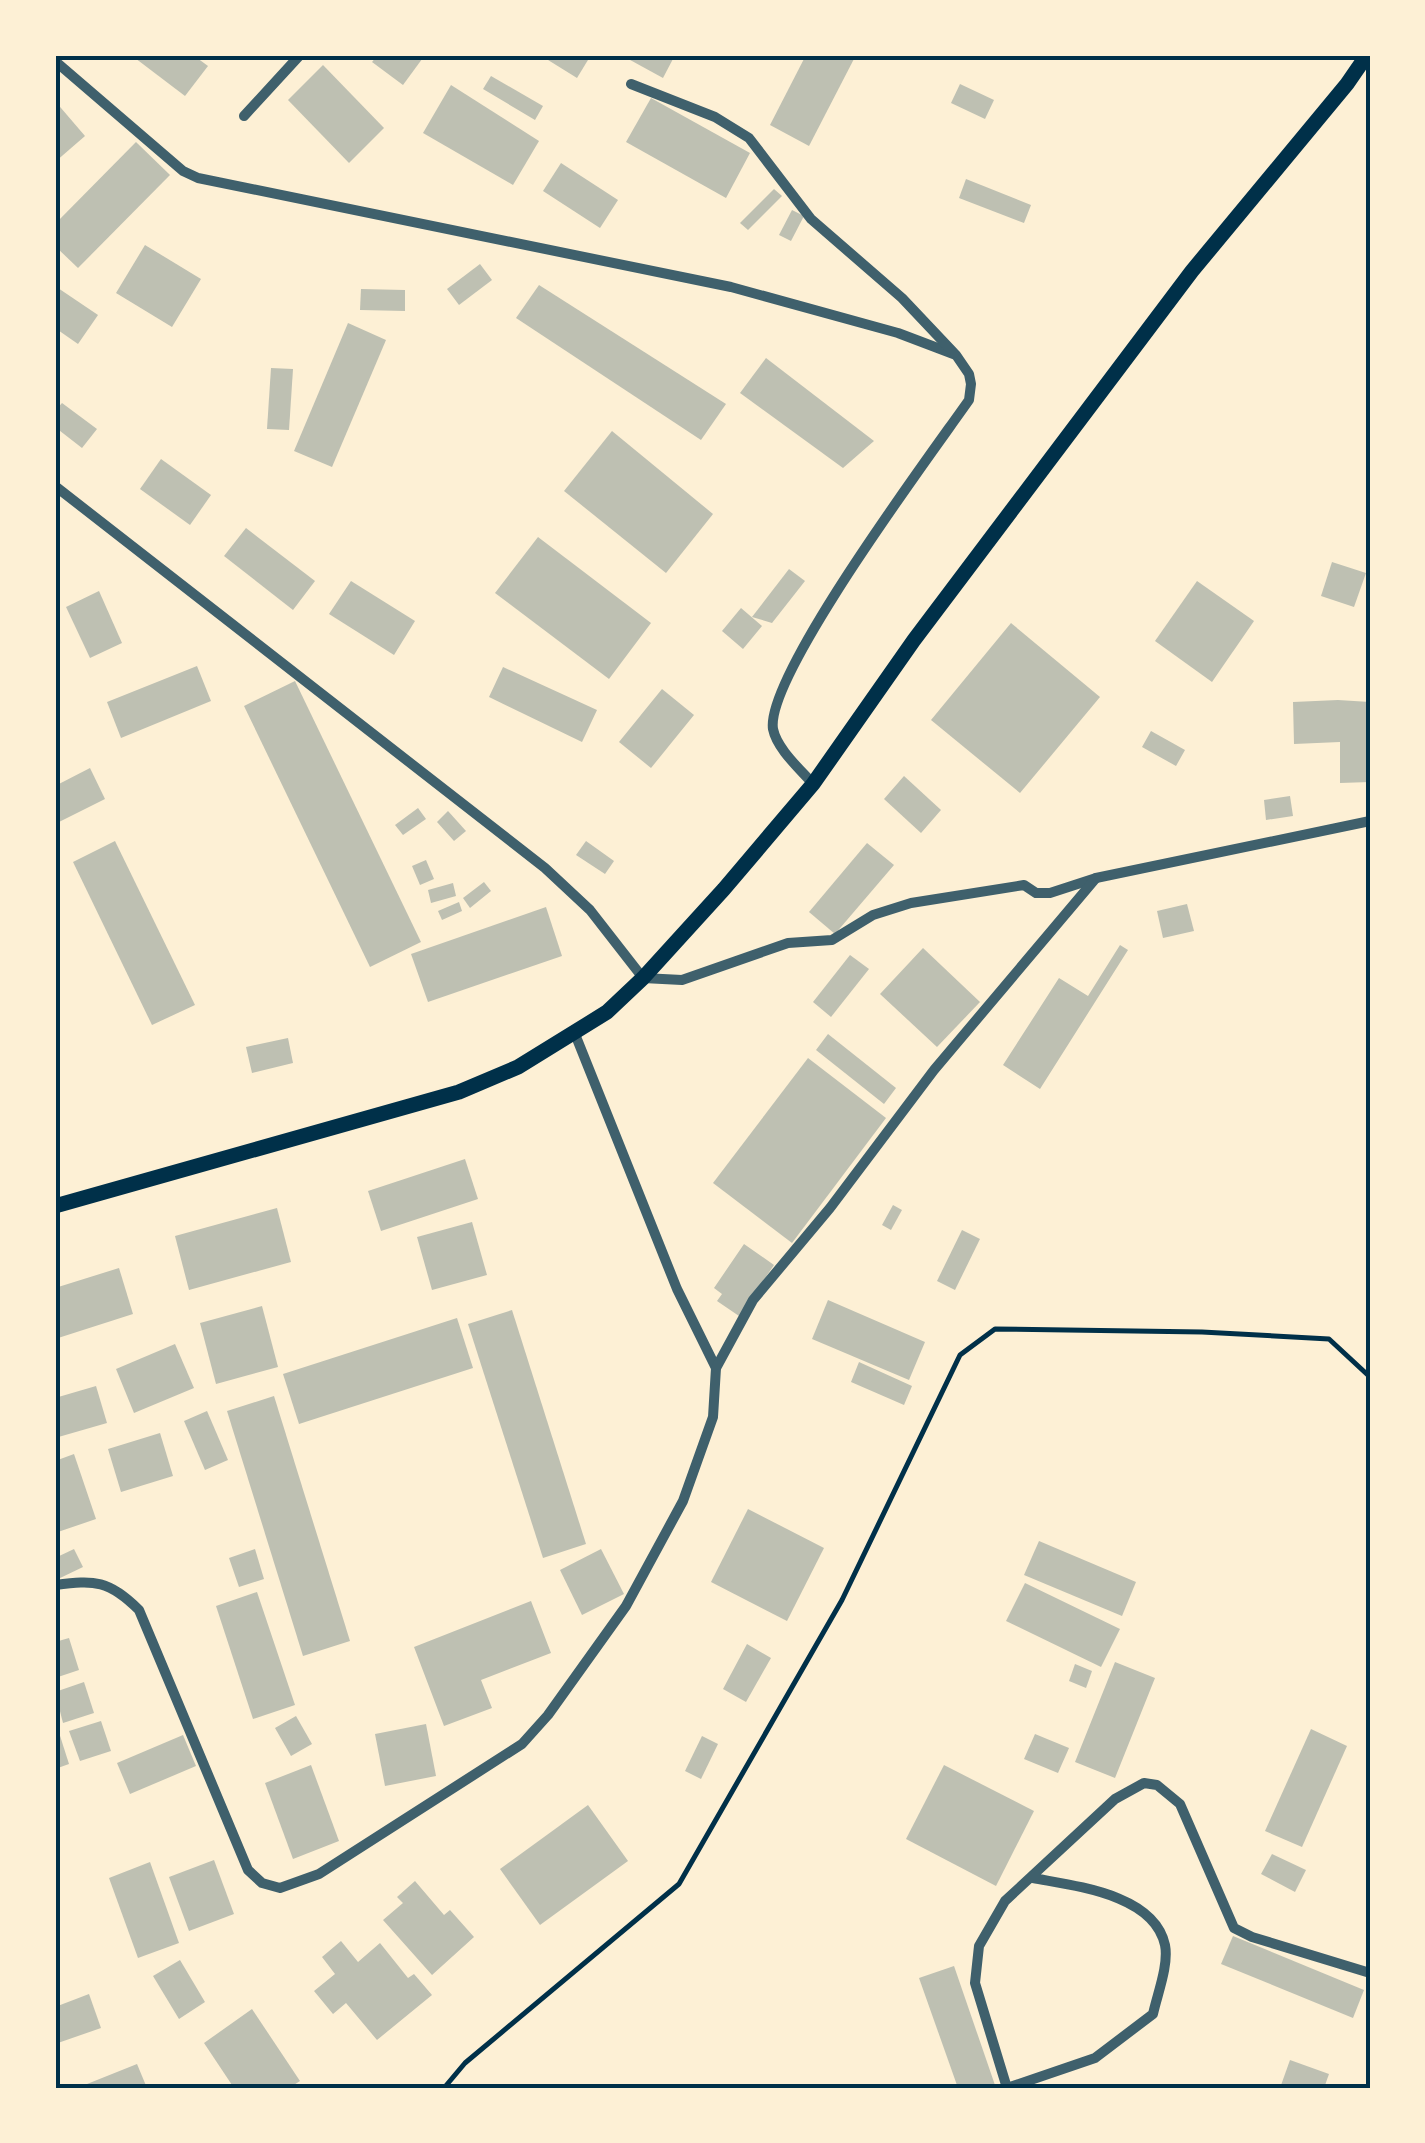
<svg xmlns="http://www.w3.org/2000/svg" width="1425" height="2143" font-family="Manrope,sans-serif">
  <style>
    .building { fill: #bec0b2 }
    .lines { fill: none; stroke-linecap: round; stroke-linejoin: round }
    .path { stroke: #003049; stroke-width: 5 }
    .minor { stroke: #3f606c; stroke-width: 10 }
    .secondary { stroke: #003049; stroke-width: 15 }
    .neatline { fill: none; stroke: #003049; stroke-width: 4 }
  </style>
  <rect width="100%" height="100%" fill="#fdf0d5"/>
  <g class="building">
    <polygon points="131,55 193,55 208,66 185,96"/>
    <polygon points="378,55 425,55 403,85 372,62"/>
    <polygon points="540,55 591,55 577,78"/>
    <polygon points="621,55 675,55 663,78"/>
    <polygon points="806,55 856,55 809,146 770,125"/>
    <polygon points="323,65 384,128 349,163 288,100"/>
    <polygon points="491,76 543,106 535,120 483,89"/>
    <polygon points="960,84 994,100 985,119 951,103"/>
    <polygon points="451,85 539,141 513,185 423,133"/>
    <polygon points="651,98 750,153 726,198 626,142"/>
    <polygon points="55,101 85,136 55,162"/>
    <polygon points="136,142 170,175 78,268 55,246 55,224"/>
    <polygon points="561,163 618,200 600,228 543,191"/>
    <polygon points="966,179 1031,205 1024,223 959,198"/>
    <polygon points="774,189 782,196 748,230 740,223"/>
    <polygon points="792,210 804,216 791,241 779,235"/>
    <polygon points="145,245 201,279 172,327 116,293"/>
    <polygon points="480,264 492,280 459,305 447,289"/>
    <polygon points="539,285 726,404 701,440 516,318"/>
    <polygon points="55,286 98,315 78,344 55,328"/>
    <polygon points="361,289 405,290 405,311 360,310"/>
    <polygon points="348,323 386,340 332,467 294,451"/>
    <polygon points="766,358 874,441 843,468 740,393"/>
    <polygon points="271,368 293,369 289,430 267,429"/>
    <polygon points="62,403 97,429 82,448 55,427 55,411"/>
    <polygon points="612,431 713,514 666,573 564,491"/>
    <polygon points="161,459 211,495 190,525 140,489"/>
    <polygon points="246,528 315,581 293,610 224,556"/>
    <polygon points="538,537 651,623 609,679 495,593"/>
    <polygon points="1332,562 1366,573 1354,607 1321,596"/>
    <polygon points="789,569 805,581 772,623 752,617"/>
    <polygon points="351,581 415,621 394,655 329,614"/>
    <polygon points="1197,581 1254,621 1212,682 1155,641"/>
    <polygon points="99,591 122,643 90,658 66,607"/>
    <polygon points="741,608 762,626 743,649 722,631"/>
    <polygon points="1011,623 1100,697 1020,793 931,720"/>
    <polygon points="197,666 211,701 121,738 107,702"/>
    <polygon points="503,667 597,710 582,742 489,697"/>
    <polygon points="295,681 421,942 370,967 244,706"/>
    <polygon points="662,689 694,715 651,768 619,742"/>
    <polygon points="1338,700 1370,702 1370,782 1340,783 1340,742 1294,744 1293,702"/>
    <polygon points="1151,731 1185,750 1176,766 1142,747"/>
    <polygon points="90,768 105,799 55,824 55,786"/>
    <polygon points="904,776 941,810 921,833 884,799"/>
    <polygon points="1290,796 1293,816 1266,820 1264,800"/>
    <polygon points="418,808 426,819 403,835 395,825"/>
    <polygon points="448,811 466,831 454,841 437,822"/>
    <polygon points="115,841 195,1005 152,1025 73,862"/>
    <polygon points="586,841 614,861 605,874 576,855"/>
    <polygon points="867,843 894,865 835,934 809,912"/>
    <polygon points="426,860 434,879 420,885 412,866"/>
    <polygon points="484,882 491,891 470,908 463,898"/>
    <polygon points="453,883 456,896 431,903 428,890"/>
    <polygon points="459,902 462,911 442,920 438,911"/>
    <polygon points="1187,904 1194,931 1163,938 1157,911"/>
    <polygon points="546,907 562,956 428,1002 411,954"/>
    <polygon points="1120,945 1128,950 1040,1089 1003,1065 1059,978 1088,996"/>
    <polygon points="923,948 980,1002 937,1047 880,994"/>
    <polygon points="850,955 869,969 831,1017 813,1002"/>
    <polygon points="828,1034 896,1088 884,1104 816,1050"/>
    <polygon points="288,1038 293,1063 252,1073 246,1047"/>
    <polygon points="808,1058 886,1118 792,1243 713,1183"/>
    <polygon points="465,1159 478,1199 381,1231 368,1191"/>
    <polygon points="893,1205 902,1210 891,1230 882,1225"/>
    <polygon points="277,1208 291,1262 189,1290 175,1236"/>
    <polygon points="472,1222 487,1275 432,1290 417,1237"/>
    <polygon points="962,1230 980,1239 955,1290 937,1281"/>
    <polygon points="744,1244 774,1265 739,1316 717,1301 722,1294 714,1288"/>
    <polygon points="119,1268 133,1314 55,1339 55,1288"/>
    <polygon points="828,1300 925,1342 909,1380 812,1339"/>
    <polygon points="262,1306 278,1367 216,1384 200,1323"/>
    <polygon points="512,1310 586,1544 543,1558 468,1324"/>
    <polygon points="457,1318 473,1368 299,1424 283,1374"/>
    <polygon points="175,1344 194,1388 134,1413 116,1369"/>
    <polygon points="859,1362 912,1386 904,1405 851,1382"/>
    <polygon points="96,1386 107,1423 55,1438 55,1398"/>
    <polygon points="274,1396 350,1641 303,1656 227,1411"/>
    <polygon points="207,1411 228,1460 205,1470 184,1421"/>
    <polygon points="160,1433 173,1476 121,1492 108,1449"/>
    <polygon points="74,1454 96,1519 55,1533 55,1461"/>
    <polygon points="748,1509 824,1548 787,1621 711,1582"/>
    <polygon points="1039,1541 1136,1582 1122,1616 1024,1575"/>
    <polygon points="74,1549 83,1567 58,1579 55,1558"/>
    <polygon points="255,1549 264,1579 239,1587 229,1558"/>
    <polygon points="601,1549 624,1594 582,1615 560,1570"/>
    <polygon points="1025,1583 1120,1629 1101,1667 1006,1621"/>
    <polygon points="257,1592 295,1705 253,1719 216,1606"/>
    <polygon points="531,1601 551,1653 481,1680 492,1708 444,1726 414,1647"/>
    <polygon points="69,1638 79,1670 55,1678 55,1642"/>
    <polygon points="747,1644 771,1658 746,1702 723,1689"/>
    <polygon points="1115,1662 1155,1678 1115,1778 1075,1762"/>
    <polygon points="1075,1664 1092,1671 1086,1688 1069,1681"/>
    <polygon points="84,1682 94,1713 63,1723 55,1692"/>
    <polygon points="296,1716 312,1744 291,1756 275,1728"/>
    <polygon points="55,1720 69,1764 55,1769"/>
    <polygon points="101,1721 111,1751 80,1761 69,1731"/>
    <polygon points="426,1724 436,1776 385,1786 375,1734"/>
    <polygon points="1311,1729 1347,1746 1302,1847 1265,1831"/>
    <polygon points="1035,1734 1069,1748 1058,1773 1024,1759"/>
    <polygon points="183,1735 196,1766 130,1794 117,1763"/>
    <polygon points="702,1736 718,1744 701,1779 685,1771"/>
    <polygon points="311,1765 339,1841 293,1859 265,1783"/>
    <polygon points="944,1765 1034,1811 996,1886 906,1839"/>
    <polygon points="588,1805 628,1861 540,1925 500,1869"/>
    <polygon points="1272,1854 1306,1870 1295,1892 1261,1874"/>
    <polygon points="214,1860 234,1914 189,1931 169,1877"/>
    <polygon points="150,1862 179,1943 138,1958 109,1878"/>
    <polygon points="415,1881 444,1915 450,1910 474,1937 432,1975 383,1920 403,1903 397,1897"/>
    <polygon points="1233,1936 1364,1990 1353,2018 1221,1964"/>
    <polygon points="341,1941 358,1962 380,1943 408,1978 414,1974 432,1995 377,2040 346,2003 333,2014 314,1991 335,1974 322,1957"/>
    <polygon points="180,1960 205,2002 179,2019 153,1976"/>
    <polygon points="954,1966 996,2088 958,2088 919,1978"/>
    <polygon points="89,1994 101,2028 55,2044 55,2007"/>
    <polygon points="252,2009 300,2081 289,2088 234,2088 204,2043"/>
    <polygon points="1290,2060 1329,2074 1324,2088 1280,2088"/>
    <polygon points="137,2064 147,2088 77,2088"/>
  </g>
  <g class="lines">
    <polyline class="path" points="444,2088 465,2063 679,1884 842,1600 960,1355 995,1329 1202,1332 1329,1339 1370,1377"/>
    <g class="minor">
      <path d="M 55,61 L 183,171 L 198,178 L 731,287 L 898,333 L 956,355 L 969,374 L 971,384 L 969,400 C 932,453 765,676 773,729 C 777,749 800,769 813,784"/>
      <polyline points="631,84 715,117 749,138 811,219 902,298 954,353"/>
      <polyline points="244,116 300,55"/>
      <polyline points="55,486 545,868 590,910 643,978 682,980 788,943 832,940 873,915 911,903 1024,885 1036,893 1050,893 1096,878 1370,821"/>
      <polyline points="575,1034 677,1289 716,1368"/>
      <path d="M 55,1585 C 95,1580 109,1580 139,1610 L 248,1870 L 262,1883 L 280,1888 L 319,1874 L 522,1744 L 548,1715 L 626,1606 L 683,1501 L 713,1417 L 716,1368 L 753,1300 L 830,1208 L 934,1070 L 1096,878"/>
      <path d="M 1033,1878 C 1075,1886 1154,1894 1165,1945 C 1169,1965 1157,1995 1153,2014 L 1095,2058 L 1007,2088 L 975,1983 L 979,1946 L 1005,1901 L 1115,1799 L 1144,1783 L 1157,1785 L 1180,1804 L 1234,1928 L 1252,1937 L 1370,1973"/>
    </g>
    <polyline class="secondary" points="55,1206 459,1092 518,1067 607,1012 643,978 724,889 813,784 914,640 1192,271 1347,84 1367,55"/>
  </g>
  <rect width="1425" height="2143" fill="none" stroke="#fdf0d5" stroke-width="115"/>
  <rect x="58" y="58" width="1310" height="2028" class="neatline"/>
</svg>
